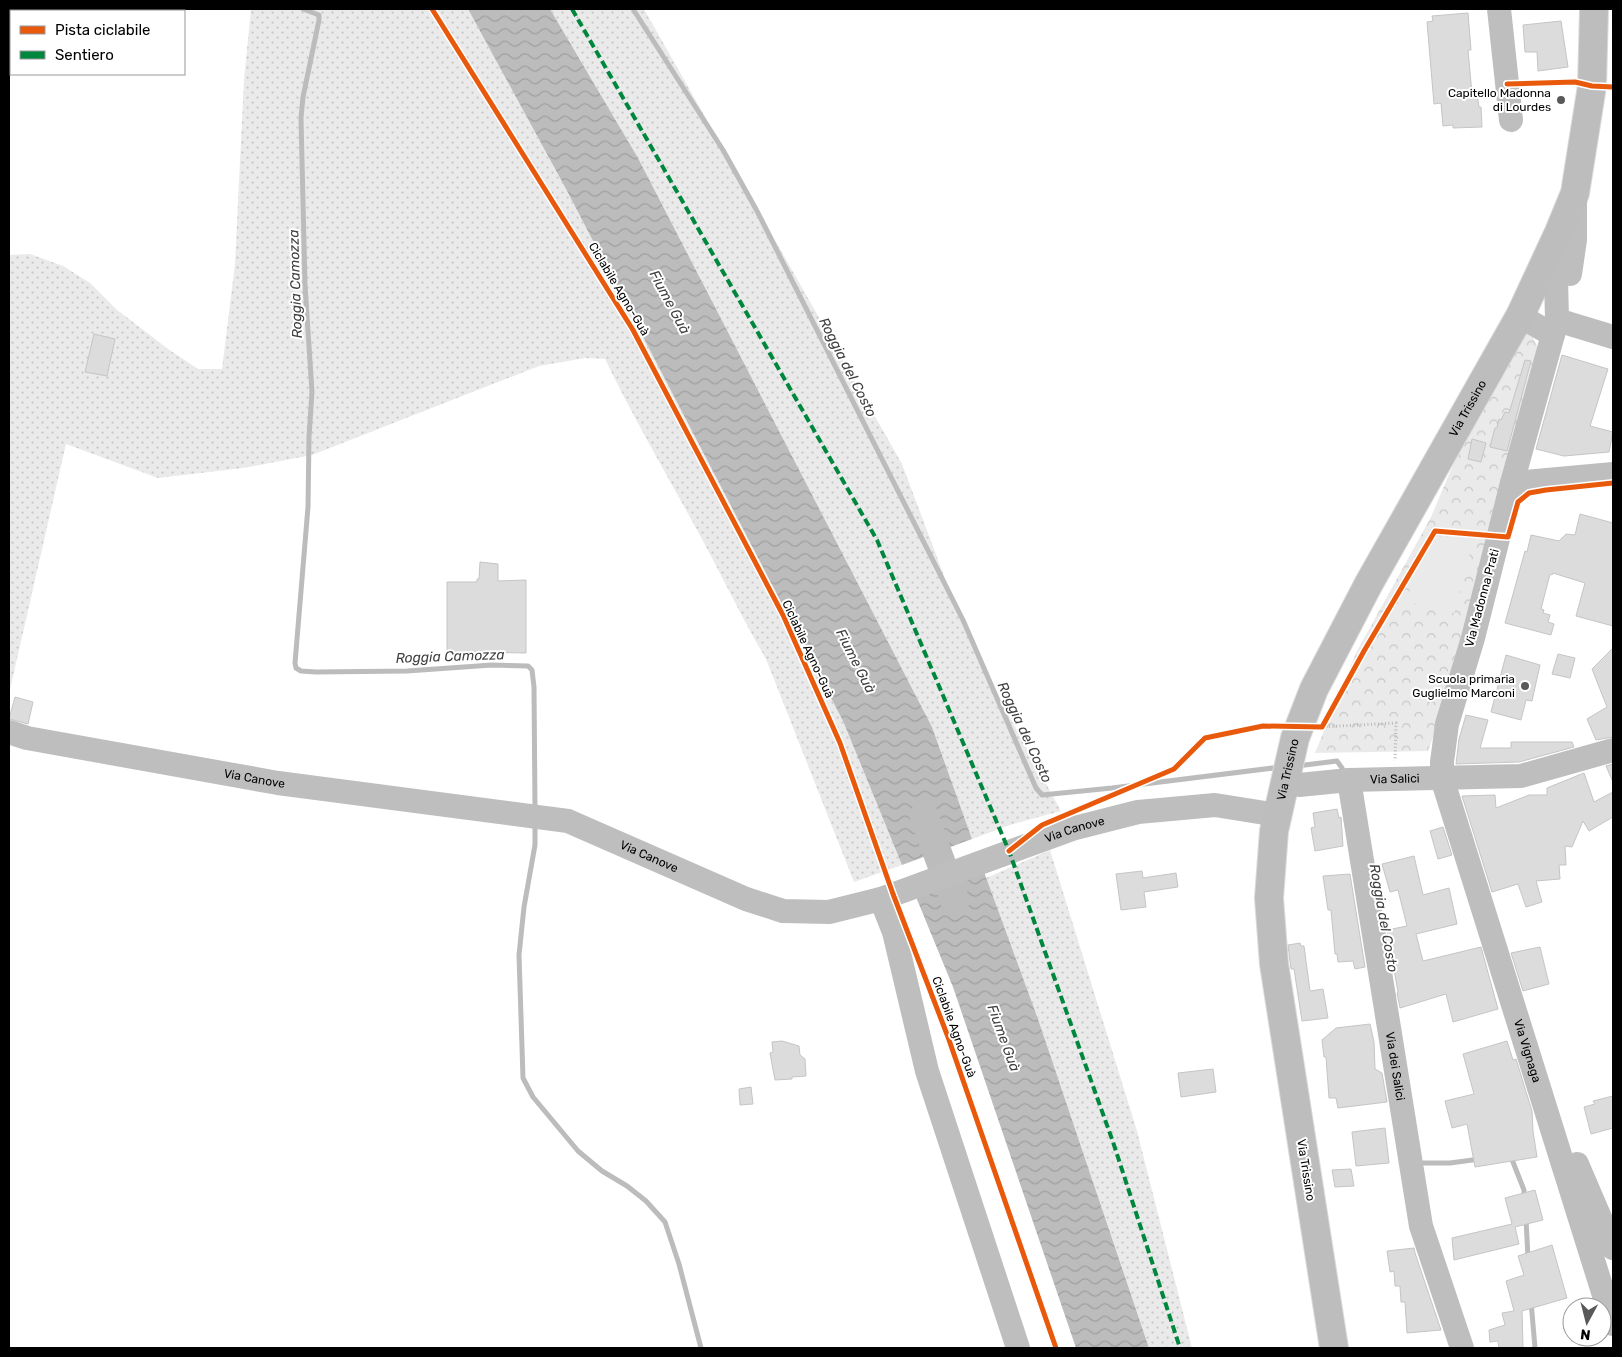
<svg xmlns="http://www.w3.org/2000/svg" width="1622" height="1357" font-family="Rubik,sans-serif">
  <style>
    .grass { fill: url(#grass-dots) }
    .park { fill: url(#park-crowns) }
    .pitch { fill: #eaeaea }
    .water { fill: url(#water-waves) }
    .lines { fill: none; stroke-linecap: round; stroke-linejoin: round }
    .stream { stroke: #bcbcbc; stroke-width: 5 }
    .river { stroke: #bcbcbc; stroke-width: 29 }
    .building { fill: #dcdcdc; stroke: #c5c5c5 }
    .major-casing { stroke: #dbdbdb; stroke-width: 30 }
    .path { stroke: #b8b8b8; stroke-width: 3; stroke-dasharray: 1 2.5; stroke-linecap: butt }
    .minor { stroke: #bebebe; stroke-width: 24 }
    .major { stroke: #bdbdbd; stroke-width: 28 }
    .quiet { stroke: #00873e; stroke-width: 4; stroke-dasharray: 8 4; stroke-linecap: butt }
    .cycleway-casing { stroke: #fff; stroke-width: 8 }
    .cycleway { stroke: #e8590c; stroke-width: 5 }
    .poi-dot { fill: #595959; stroke: #fff; stroke-width: 2 }
    .labels { text-anchor: middle; stroke-width: 4; stroke-linejoin: round; paint-order: stroke }
    .poi-label { font-size: 12px; fill: #000; stroke: #fff; text-anchor: end }
    .street-label { font-size: 12px; fill: #000; stroke: #fff }
    .water-label { font-size: 14px; font-style: italic; fill: #404040; stroke: #fff }
  </style>
  <defs>
    <pattern id="grass-dots" width="8" height="8" patternUnits="userSpaceOnUse" patternTransform="scale(1.25)"><rect width="8" height="8" fill="#eaeaea"/><path d="M2 2h.1M6 6h.1" fill="none" stroke="#c7c7c7" stroke-width="1.8" stroke-linecap="round"/></pattern>
    <pattern id="park-crowns" width="20" height="18" patternUnits="userSpaceOnUse" patternTransform="scale(1.25)"><rect width="20" height="18" fill="#eaeaea"/><path d="M2 6a3 3 0 1 1 6 0M12 15a3 3 0 1 1 6 0" fill="none" stroke="#c7c7c7"/></pattern>
    <pattern id="water-waves" width="16" height="10" patternUnits="userSpaceOnUse" patternTransform="scale(1.25)"><rect width="16" height="10" fill="#bcbcbc"/><path d="M0 5q4-4 8 0t8 0" fill="none" stroke="#a0a0a0"/></pattern>
  </defs>
  <rect width="100%" height="100%" fill="#fff"/>
  <g class="grass">
    <path d="M 251,9 L 468,9 L 566,189 L 843,721 L 902,865 L 854,882 L 766,659 C 743,620 724,580 703,541 C 670,480 635,421 605,359 L 585,358 L 539,366 L 312,455 L 243,468 L 158,478 L 66,444 L 9,694 L 9,255 L 30,254 L 63,266 L 90,283 L 116,309 L 168,349 L 198,369 L 222,369 L 235,264 L 244,80 Z"/>
    <polygon points="550,9 644,9 902,464 955,605 1002,703 1061,811 1010,825 972,839 932,727 638,158"/>
    <polygon points="1050,850 1137,1131 1192,1348 1149,1348 1038,1019 986,878"/>
  </g>
  <polygon class="park" points="1519,309 1542,356 1461,660 1428,751 1315,753 1356,653 1431,517"/>
  <polygon class="pitch" points="1425,533 1472,545 1454,613 1407,601"/>
  <g class="water">
    <polygon points="468,9 550,9 638,158 932,727 972,839 902,865 843,721 566,189"/>
    <polygon points="980,861 1038,1019 1149,1348 1076,1348 953,987 916,897"/>
  </g>
  <g class="lines">
    <g class="stream">
      <polyline points="303,9 319,15 319,20 303,97 301,118 305,285 312,392 309,437 308,507 295,663 296,668 301,671 316,672 407,671 492,665 528,666 532,670 534,687 535,810"/>
      <polyline points="633,9 723,150 757,211 963,620 1036,788 1042,795 1112,788 1281,767"/>
      <polyline points="1297,766 1337,761 1342,768 1344,775"/>
      <polyline points="535,824 535,845 524,907 519,955 523,1078 533,1097 578,1151 602,1171 627,1186 646,1201 665,1222 679,1264 701,1348"/>
      <polyline points="1511,1157 1524,1190 1524,1198"/>
      <polyline points="1416,1163 1450,1163 1480,1159"/>
      <polyline points="1526,1219 1528,1258"/>
      <polyline points="1531,1301 1535,1348"/>
    </g>
    <polyline class="river" points="924,816 955,901"/>
  </g>
  <g class="building">
    <polygon points="1468,13 1471,50 1468,50 1472,94 1477,94 1479,107 1481,107 1482,127 1453,128 1453,125 1443,126 1441,103 1434,104 1427,22 1433,21 1432,16"/>
    <polygon points="1561,21 1568,67 1538,71 1537,52 1525,52 1523,25"/>
    <polygon points="94,334 115,339 107,376 85,372"/>
    <polygon points="1562,355 1608,369 1590,426 1613,432 1609,452 1564,456 1536,449"/>
    <polygon points="1525,360 1531,361 1507,451 1490,447 1495,428 1497,428 1499,419 1501,420 1505,412 1509,413"/>
    <polygon points="1472,439 1486,443 1481,462 1468,459"/>
    <polygon points="1580,514 1613,523 1613,626 1576,616 1585,583 1553,573 1552,575 1550,574 1541,609 1544,610 1543,613 1550,615 1548,622 1554,624 1551,635 1505,623 1525,551 1527,552 1531,535 1559,541 1566,534 1575,535"/>
    <polygon points="480,562 498,564 498,581 526,580 526,653 468,652 468,654 447,654 447,582 477,582 477,579 479,579"/>
    <polygon points="1613,648 1613,737 1596,740 1587,719 1607,707 1592,669"/>
    <polygon points="1558,654 1575,658 1570,678 1552,674"/>
    <polygon points="1506,655 1540,665 1532,701 1526,700 1521,720 1491,712"/>
    <polygon points="15,697 33,702 28,724 9,719"/>
    <polygon points="1466,715 1488,720 1480,748 1511,748 1511,742 1572,742 1574,747 1519,762 1456,764 1459,739"/>
    <polygon points="1613,764 1613,782 1606,766"/>
    <polygon points="1584,773 1594,802 1613,792 1613,817 1589,831 1583,821 1572,847 1565,846 1566,865 1559,865 1560,879 1536,881 1542,902 1526,907 1518,884 1492,892 1462,796 1495,795 1496,808 1529,795 1547,795 1547,788"/>
    <polygon points="1337,809 1339,818 1341,817 1343,846 1315,851 1311,828 1315,827 1313,813"/>
    <polygon points="1443,827 1452,855 1438,859 1430,831"/>
    <polygon points="1414,856 1423,895 1449,888 1457,924 1416,934 1423,961 1481,947 1498,1009 1453,1022 1446,994 1400,1008 1397,993 1398,992 1387,930 1407,926 1398,890 1390,892 1382,864"/>
    <polygon points="1142,871 1143,878 1176,873 1178,887 1144,892 1146,907 1121,910 1116,874"/>
    <polygon points="1350,874 1365,967 1355,969 1353,961 1338,962 1337,954 1335,954 1331,910 1328,910 1323,876"/>
    <polygon points="1300,943 1301,946 1304,946 1310,991 1323,989 1328,1018 1302,1021 1294,969 1291,969 1288,945"/>
    <polygon points="1540,947 1549,984 1523,991 1511,953"/>
    <polygon points="1370,1024 1374,1042 1375,1069 1382,1073 1387,1102 1338,1108 1336,1098 1329,1098 1326,1057 1324,1057 1322,1040 1336,1028"/>
    <polygon points="782,1041 799,1046 800,1055 805,1059 806,1076 792,1077 792,1079 775,1080 770,1053 773,1052 772,1042"/>
    <polygon points="1507,1041 1513,1060 1516,1059 1532,1111 1533,1131 1537,1157 1475,1167 1467,1124 1452,1128 1445,1101 1474,1094 1463,1054"/>
    <polygon points="1213,1069 1216,1092 1181,1097 1178,1073"/>
    <polygon points="751,1087 753,1104 740,1105 739,1089"/>
    <polygon points="1613,1096 1613,1128 1591,1134 1584,1107 1595,1104 1593,1101"/>
    <polygon points="1385,1128 1389,1163 1356,1166 1352,1132"/>
    <polygon points="1351,1169 1354,1186 1335,1187 1332,1170"/>
    <polygon points="1535,1190 1543,1220 1515,1227 1519,1244 1454,1260 1452,1238 1512,1224 1505,1198"/>
    <polygon points="1552,1245 1567,1298 1522,1311 1523,1348 1499,1348 1498,1341 1490,1342 1489,1330 1505,1325 1502,1313 1514,1311 1506,1281 1524,1275 1518,1256"/>
    <polygon points="1414,1248 1415,1253 1441,1330 1407,1333 1405,1302 1401,1302 1400,1286 1395,1286 1394,1271 1390,1272 1387,1251"/>
  </g>
  <g class="lines">
    <g class="major-casing">
      <g id="major">
        <path id="s5" d="M 1334,1348 L 1274,964 L 1269,898 L 1274,831 L 1295,738 L 1314,689 L 1368,585 L 1520,316 L 1559,232 L 1575,193 L 1592,86 L 1594,9"/>
      </g>
    </g>
    <polyline class="path" points="1322,727 1396,723 1395,761"/>
    <g class="minor">
      <polyline points="1499,9 1511,120"/>
      <path id="s1" d="M 1558,240 L 1556,277 L 1557,320 L 1512,483 L 1473,638 L 1447,724 L 1442,762 L 1442,778 L 1613,1324"/>
      <polyline points="1570,274 1575,240 1575,196"/>
      <polyline points="1520,316 1553,335"/>
      <polyline points="1557,320 1613,337"/>
      <polyline points="1512,483 1613,474"/>
      <path id="s2" d="M 9,732 L 27,738 L 278,783 L 568,821 L 746,899 L 783,911 L 829,912 L 881,899 L 1075,828 L 1138,812 L 1215,805 L 1277,815"/>
      <path id="s3" d="M 1349,780 L 1421,1226 L 1462,1348"/>
      <path id="s4" d="M 1299,785 L 1349,780 L 1521,776 L 1613,750"/>
      <polyline points="881,899 894,932 927,1071 1018,1348"/>
      <polyline points="1577,1164 1613,1248"/>
    </g>
    <use href="#major" class="major"/>
    <polyline class="quiet" points="572,9 877,540 1009,851 1113,1142 1180,1348"/>
    <g class="cycleway-casing">
      <g id="cycleway">
        <polyline points="432,9 633,330 783,615 840,743 893,894 948,1037 1056,1348"/>
        <polyline points="1507,84 1575,82 1592,86 1613,87"/>
        <polyline points="1009,851 1042,825 1174,769 1205,738 1263,726 1322,727 1364,651 1435,531 1508,537 1518,502 1529,493 1546,490 1613,483"/>
      </g>
    </g>
    <use href="#cycleway" class="cycleway"/>
  </g>
  <g class="poi-dot">
    <circle cx="1561" cy="100" r="5"/>
    <circle cx="1525" cy="686" r="5"/>
  </g>
  <g class="labels">
    <g class="poi-label">
      <text x="1551" y="97">Capitello Madonna<tspan x="1551" dy="14">di Lourdes</tspan></text>
      <text x="1515" y="683">Scuola primaria<tspan x="1515" dy="14">Guglielmo Marconi</tspan></text>
    </g>
    <g class="street-label">
      <text transform="translate(619 289) rotate(59)" y="4">Ciclabile Agno-Guà</text>
      <text dy="4" stroke="none"><textPath href="#s5" startOffset="990">Via Trissino</textPath></text>
      <text transform="translate(1482 598) rotate(-75)" y="4">Via Madonna Prati</text>
      <text transform="translate(808 649) rotate(65)" y="4">Ciclabile Agno-Guà</text>
      <text dy="4" stroke="none"><textPath href="#s5" startOffset="585">Via Trissino</textPath></text>
      <text dy="4" stroke="none"><textPath href="#s2" startOffset="250">Via Canove</textPath></text>
      <text dy="4" stroke="none"><textPath href="#s4" startOffset="96">Via Salici</textPath></text>
      <text dy="4" stroke="none"><textPath href="#s2" startOffset="1105">Via Canove</textPath></text>
      <text dy="4" stroke="none"><textPath href="#s2" startOffset="655">Via Canove</textPath></text>
      <text transform="translate(954 1027) rotate(70)" y="4">Ciclabile Agno-Guà</text>
      <text dy="4" stroke="none"><textPath href="#s1" startOffset="839">Via Vignaga</textPath></text>
      <text dy="4" stroke="none"><textPath href="#s3" startOffset="290">Via dei Salici</textPath></text>
      <text transform="translate(1306 1170) rotate(81)" y="4">Via Trissino</text>
    </g>
    <g class="water-label">
      <text transform="translate(295 284) rotate(-92)" y="5">Roggia Camozza</text>
      <text transform="translate(670 302) rotate(62)" y="5">Fiume Guà</text>
      <text transform="translate(848 367) rotate(63)" y="5">Roggia del Costo</text>
      <text transform="translate(450 656) rotate(-2)" y="5">Roggia Camozza</text>
      <text transform="translate(856 661) rotate(63)" y="5">Fiume Guà</text>
      <text transform="translate(1025 732) rotate(65)" y="5">Roggia del Costo</text>
      <text transform="translate(1384 918) rotate(80)" y="5">Roggia del Costo</text>
      <text transform="translate(1004 1038) rotate(70)" y="5">Fiume Guà</text>
    </g>
  </g>
  <rect width="1622" height="1357" fill="none" stroke="#000000" stroke-width="20"/>
  <rect x="10" y="10" width="175" height="65" fill="#ffffff" stroke="#999999"/>
  <rect x="20" y="26" width="25" height="8" fill="#e8590c" stroke="#999999"/>
  <text x="55" y="35" font-size="15" fill="#000000">Pista ciclabile</text>
  <rect x="20" y="51" width="25" height="8" fill="#00873e" stroke="#999999"/>
  <text x="55" y="60" font-size="15" fill="#000000">Sentiero</text>
  <g transform="translate(1587 1322) rotate(187)"><circle r="24" fill="#ffffff" stroke="#999999"/>
  <path d="M0-4L9 19L0 12L-9 19Z" fill="#595959"/>
  <text y="-8" font-size="14" font-weight="bold" text-anchor="middle" fill="#000000">N</text>
  </g>
</svg>
